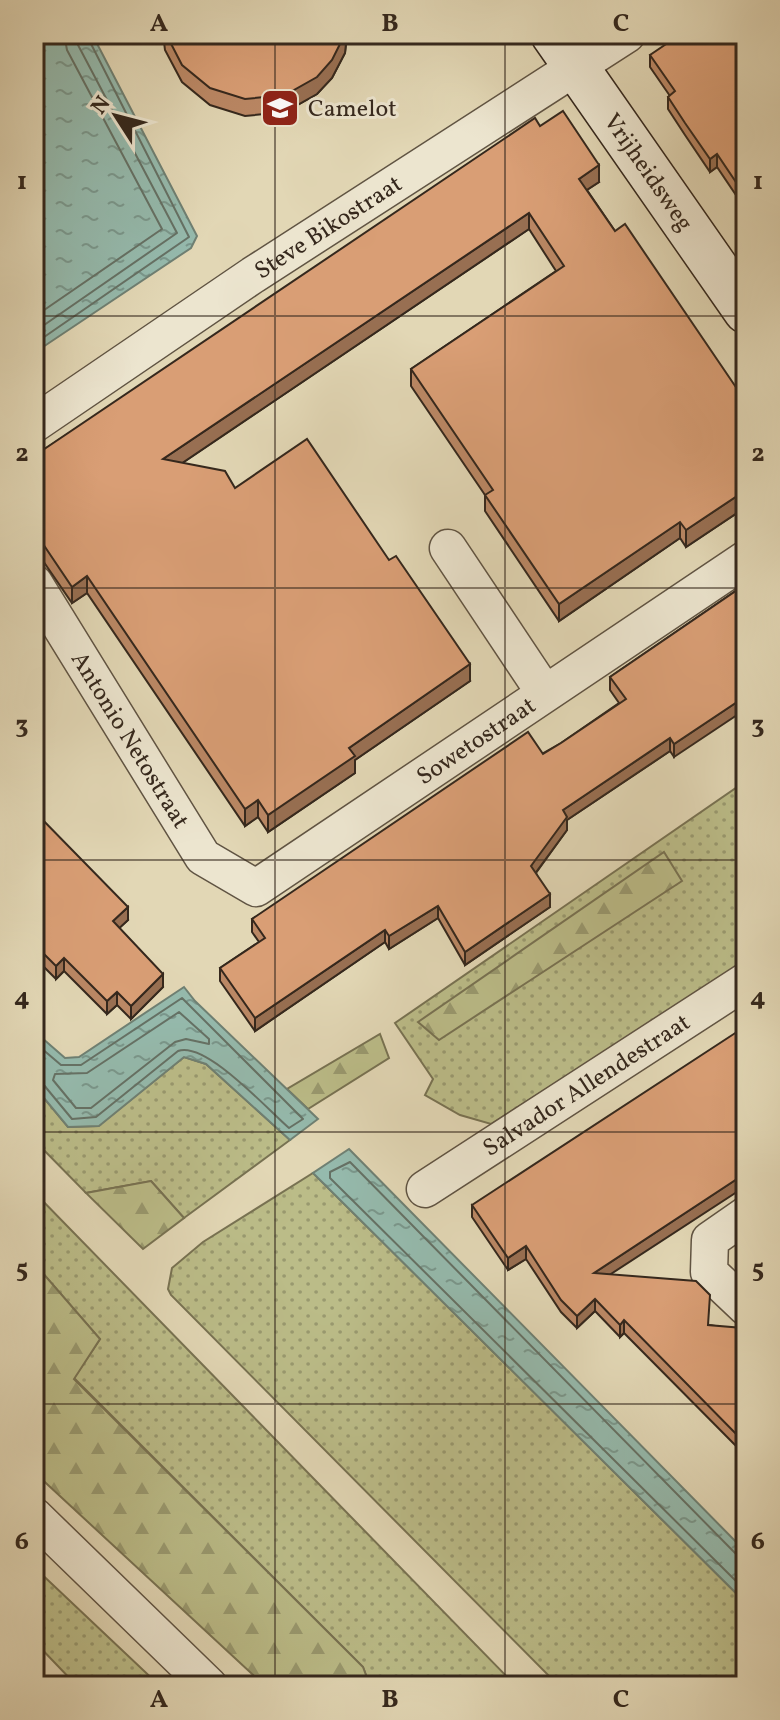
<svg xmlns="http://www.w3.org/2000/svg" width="780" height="1720" font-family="Vollkorn,serif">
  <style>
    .grass { fill: url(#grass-dots); stroke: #787252; stroke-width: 2 }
    .forest { fill: url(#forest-firs); stroke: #787252; stroke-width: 2 }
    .water { fill: url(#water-ripples); stroke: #6f8073; stroke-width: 2 }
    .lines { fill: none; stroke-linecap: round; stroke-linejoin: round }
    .shore { stroke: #657165; stroke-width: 2 }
    .street-casing { stroke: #605443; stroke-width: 39 }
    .secondary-casing { stroke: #35281d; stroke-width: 47 }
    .street { stroke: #ece5cf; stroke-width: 36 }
    .secondary { stroke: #ece5cf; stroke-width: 44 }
    .wall { fill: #bb8865; stroke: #35281d; stroke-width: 2 }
    .shaded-wall { fill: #986f52; stroke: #35281d; stroke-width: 2 }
    .building { fill: #d99e75; stroke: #35281d; stroke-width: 2 }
    .grid { fill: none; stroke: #35281d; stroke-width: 2; stroke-opacity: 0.55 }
    .labels { text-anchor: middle; stroke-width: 6; stroke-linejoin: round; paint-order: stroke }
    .poi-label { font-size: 24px; fill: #35281d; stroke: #ece5cf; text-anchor: start }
    .street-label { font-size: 24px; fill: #35281d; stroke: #ece5cf }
    .neatline { fill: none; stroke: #35281d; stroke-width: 3 }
    .grid-label { font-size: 26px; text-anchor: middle; font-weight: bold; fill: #35281d }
  </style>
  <defs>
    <pattern id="grass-dots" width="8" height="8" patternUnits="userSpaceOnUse" patternTransform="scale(2)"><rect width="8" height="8" fill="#bbbc88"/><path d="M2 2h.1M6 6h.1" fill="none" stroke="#99996f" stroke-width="1.8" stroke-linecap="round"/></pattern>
    <pattern id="forest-firs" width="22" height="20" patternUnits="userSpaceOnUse" patternTransform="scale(2)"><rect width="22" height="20" fill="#bbbc88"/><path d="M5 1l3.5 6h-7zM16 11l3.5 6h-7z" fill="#99996f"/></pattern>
    <pattern id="water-ripples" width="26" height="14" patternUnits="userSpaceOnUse" patternTransform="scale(2)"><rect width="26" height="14" fill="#95baad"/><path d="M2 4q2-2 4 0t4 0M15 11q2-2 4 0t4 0" fill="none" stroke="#7a978c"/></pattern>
  </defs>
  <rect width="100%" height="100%" fill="#e2d7b5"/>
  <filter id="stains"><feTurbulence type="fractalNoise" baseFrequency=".0025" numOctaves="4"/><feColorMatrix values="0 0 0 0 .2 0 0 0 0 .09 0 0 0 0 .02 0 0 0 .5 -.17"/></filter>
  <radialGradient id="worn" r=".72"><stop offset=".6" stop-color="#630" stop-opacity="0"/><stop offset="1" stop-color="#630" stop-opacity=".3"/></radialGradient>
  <g class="grass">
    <polygon points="746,781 746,963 491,1124 460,1115 425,1095 433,1079 395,1023"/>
    <polygon points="184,1057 206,1064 290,1140 184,1218 151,1181 86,1193 34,1140 34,1086 68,1127 98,1126"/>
    <polygon points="313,1173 746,1603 746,1686 559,1686 171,1295 168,1289 172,1268 203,1242"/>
    <polygon points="34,1192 516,1686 370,1686 363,1667 74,1378 100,1339 34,1263"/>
    <polygon points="34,1567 160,1686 77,1686 34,1641"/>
  </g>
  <g class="forest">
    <polygon points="664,852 682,881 439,1040 418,1022"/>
    <polygon points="380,1034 389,1058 308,1109 287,1089"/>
    <polygon points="151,1181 184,1218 143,1249 86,1193"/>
    <polygon points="34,1263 100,1339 74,1379 363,1667 370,1686 265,1686 34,1472"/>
  </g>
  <g class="water">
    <polygon points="34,34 92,34 197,236 191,248 34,353"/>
    <polygon points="184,987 195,1001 318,1119 290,1140 206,1064 184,1057 99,1126 68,1127 34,1086 34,1031 65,1058 79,1057"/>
    <polygon points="349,1149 746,1552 746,1603 313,1173"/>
  </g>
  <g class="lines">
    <g class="shore">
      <polyline points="34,317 162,229 67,50 64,34"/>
      <polyline points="34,332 177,233 78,45 76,34"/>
      <polyline points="34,344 189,237 86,34"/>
      <polygon points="179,1012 209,1039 209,1044 186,1039 175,1042 91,1108 76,1108 53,1080 55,1074 87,1073"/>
      <path d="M 34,1042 L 61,1065 L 81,1065 L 182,998 L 303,1119 L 289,1128 C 267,1109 206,1041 178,1051 L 96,1117 L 72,1119 L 43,1084 L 34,1082"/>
      <polyline points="746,1557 737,1555 350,1162 330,1172 330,1178 746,1591"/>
    </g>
    <g class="street-casing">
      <g id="street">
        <path id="s1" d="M 34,424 L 253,275 L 627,34"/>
        <polyline points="448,548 544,692"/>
        <path id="s2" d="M 34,583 L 203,857 L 256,888 L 746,559"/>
        <path id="s3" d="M 425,1189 L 746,981"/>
        <polyline points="746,1215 710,1240 709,1272 746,1307"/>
        <polyline points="34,1516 209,1686"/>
      </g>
    </g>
    <g class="secondary-casing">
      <g id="secondary">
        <path id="s4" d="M 553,34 L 746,311"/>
      </g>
    </g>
    <use href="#street" class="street"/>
    <use href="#secondary" class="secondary"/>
  </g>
  <g class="wall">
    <polygon points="163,34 347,34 345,53 332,78 317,94 285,112 245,116 210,105 182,82 165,50"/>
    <polygon points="746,34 746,210 717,167 710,172 685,135 668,109 668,97 670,96 650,67 650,55"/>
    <polygon points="540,126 599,182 587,190 615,231 746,402 746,507 686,547 680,538 559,621 485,511 485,495 411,386 411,369 556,271 529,229 182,463 235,488 470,681 355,760 355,773 268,832 258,817 245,826 87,593 72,603 41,558 34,561 34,456"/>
    <polygon points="746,584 674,757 670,751 567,820 567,830 536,873 550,907 465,965 438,918 389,949 385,942 255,1031 220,981 220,968 259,942 252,932 252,919 561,743 619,703 610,690 610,677"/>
    <polygon points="34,811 128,920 119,928 163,987 131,1019 117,1005 107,1014 64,971 56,979 34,957"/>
    <polygon points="472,1205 611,1274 709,1325 746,1331 746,1456 624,1333 620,1337 595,1311 577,1328 561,1312 526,1259 508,1270 472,1217"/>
  </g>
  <g class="shaded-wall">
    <polygon points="345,34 347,34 345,53 332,78 317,94 285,112 285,95"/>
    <polygon points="717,154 717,167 710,172 710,159"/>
    <polygon points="599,165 599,182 579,195 579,179"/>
    <polygon points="529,213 529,229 163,476 163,459"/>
    <polygon points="746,490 746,507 686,547 686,530"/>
    <polygon points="680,522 680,538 559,621 559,604"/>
    <polygon points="41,541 41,558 34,561 34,544"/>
    <polygon points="87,576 87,593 72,603 72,587"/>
    <polygon points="470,664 470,681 355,760 355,773 268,832 268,815 349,748"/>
    <polygon points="746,696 746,709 674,757 674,744"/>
    <polygon points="670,738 670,751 567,820 567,830 531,879 531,866 563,810"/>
    <polygon points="258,800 258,817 245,826 245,809"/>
    <polygon points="550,894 550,907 465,965 465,952"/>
    <polygon points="438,906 438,918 389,949 389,936"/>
    <polygon points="128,907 128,920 113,934 113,921"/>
    <polygon points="385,930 385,942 255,1031 255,1018"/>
    <polygon points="64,958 64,971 56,979 56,966"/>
    <polygon points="163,974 163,987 131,1019 131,1006"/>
    <polygon points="117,992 117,1005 107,1014 107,1001"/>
    <polygon points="746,1173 746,1186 594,1285 594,1273"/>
    <polygon points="526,1246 526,1259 508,1270 508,1258"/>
    <polygon points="595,1299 595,1311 577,1328 577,1316"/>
    <polygon points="624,1320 624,1333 620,1337 620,1325"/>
  </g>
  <g class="building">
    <polygon points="166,34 345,34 332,60 317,77 285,95 245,99 210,88 182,65"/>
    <polygon points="681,34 746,34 746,197 717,154 710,159 685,123 668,97 675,91 650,55"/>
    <polygon points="563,111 599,165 579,179 615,231 625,224 746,402 746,490 686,530 680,522 559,604 485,495 493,490 411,369 564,266 529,213 163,459 225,471 235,488 307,439 389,560 396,556 470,664 349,748 355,756 268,815 258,800 245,809 87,576 72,587 41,541 34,544 34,456 535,118 540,126"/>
    <polygon points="746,584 746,696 674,744 670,738 563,810 567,817 531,866 550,894 465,952 438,906 389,936 385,930 255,1018 220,968 265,938 252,919 528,732 543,754 561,743 626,699 610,677"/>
    <polygon points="34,811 128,907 113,921 163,974 131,1006 117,992 107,1001 64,958 56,966 34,944"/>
    <polygon points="746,1026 746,1173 594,1273 696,1281 710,1295 708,1325 743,1328 746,1331 746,1444 624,1320 620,1325 595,1299 577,1316 561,1300 526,1246 508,1258 472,1205"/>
    <polygon points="34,1679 41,1686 34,1686"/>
  </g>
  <path class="grid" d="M 275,34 L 275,1686M 505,34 L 505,1686M 34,316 L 746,316M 34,588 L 746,588M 34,860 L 746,860M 34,1132 L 746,1132M 34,1404 L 746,1404"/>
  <defs>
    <g id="school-square" transform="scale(2)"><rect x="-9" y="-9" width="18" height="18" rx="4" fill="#8f2418" stroke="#ece5cf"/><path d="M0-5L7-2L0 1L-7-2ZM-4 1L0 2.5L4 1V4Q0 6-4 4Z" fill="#fff"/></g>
  </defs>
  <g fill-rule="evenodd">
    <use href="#school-square" x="280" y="108"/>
  </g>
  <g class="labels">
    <g class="poi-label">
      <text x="308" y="116">Camelot</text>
    </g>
    <g class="street-label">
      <text dy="8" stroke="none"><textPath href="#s4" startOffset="168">Vrijheidsweg</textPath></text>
      <text dy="8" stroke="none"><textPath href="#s1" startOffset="354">Steve Bikostraat</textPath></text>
      <text dy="8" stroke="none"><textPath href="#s2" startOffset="648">Sowetostraat</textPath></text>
      <text dy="8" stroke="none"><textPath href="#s2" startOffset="184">Antonio Netostraat</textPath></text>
      <text dy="8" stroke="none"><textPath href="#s3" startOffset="192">Salvador Allendestraat</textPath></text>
    </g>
  </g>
  <rect width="780" height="1720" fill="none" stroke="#e2d7b5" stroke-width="88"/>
  <g transform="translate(116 116) rotate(306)" stroke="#ece5cf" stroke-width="6" paint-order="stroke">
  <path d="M0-6L14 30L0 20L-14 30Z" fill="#35281d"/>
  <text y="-12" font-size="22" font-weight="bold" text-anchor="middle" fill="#35281d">N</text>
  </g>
  <rect x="44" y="44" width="692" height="1632" class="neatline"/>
  <g class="grid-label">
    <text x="159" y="31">A</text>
    <text x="390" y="31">B</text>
    <text x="621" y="31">C</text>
    <text x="22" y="189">1</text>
    <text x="758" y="189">1</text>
    <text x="22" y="461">2</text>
    <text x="758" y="461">2</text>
    <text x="22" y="733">3</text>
    <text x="758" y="733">3</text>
    <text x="22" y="1005">4</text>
    <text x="758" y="1005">4</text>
    <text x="22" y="1277">5</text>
    <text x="758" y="1277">5</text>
    <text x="22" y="1549">6</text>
    <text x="758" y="1549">6</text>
    <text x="159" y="1707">A</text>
    <text x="390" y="1707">B</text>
    <text x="621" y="1707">C</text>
  </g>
  <rect width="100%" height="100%" filter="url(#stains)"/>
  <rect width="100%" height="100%" fill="url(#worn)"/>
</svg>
